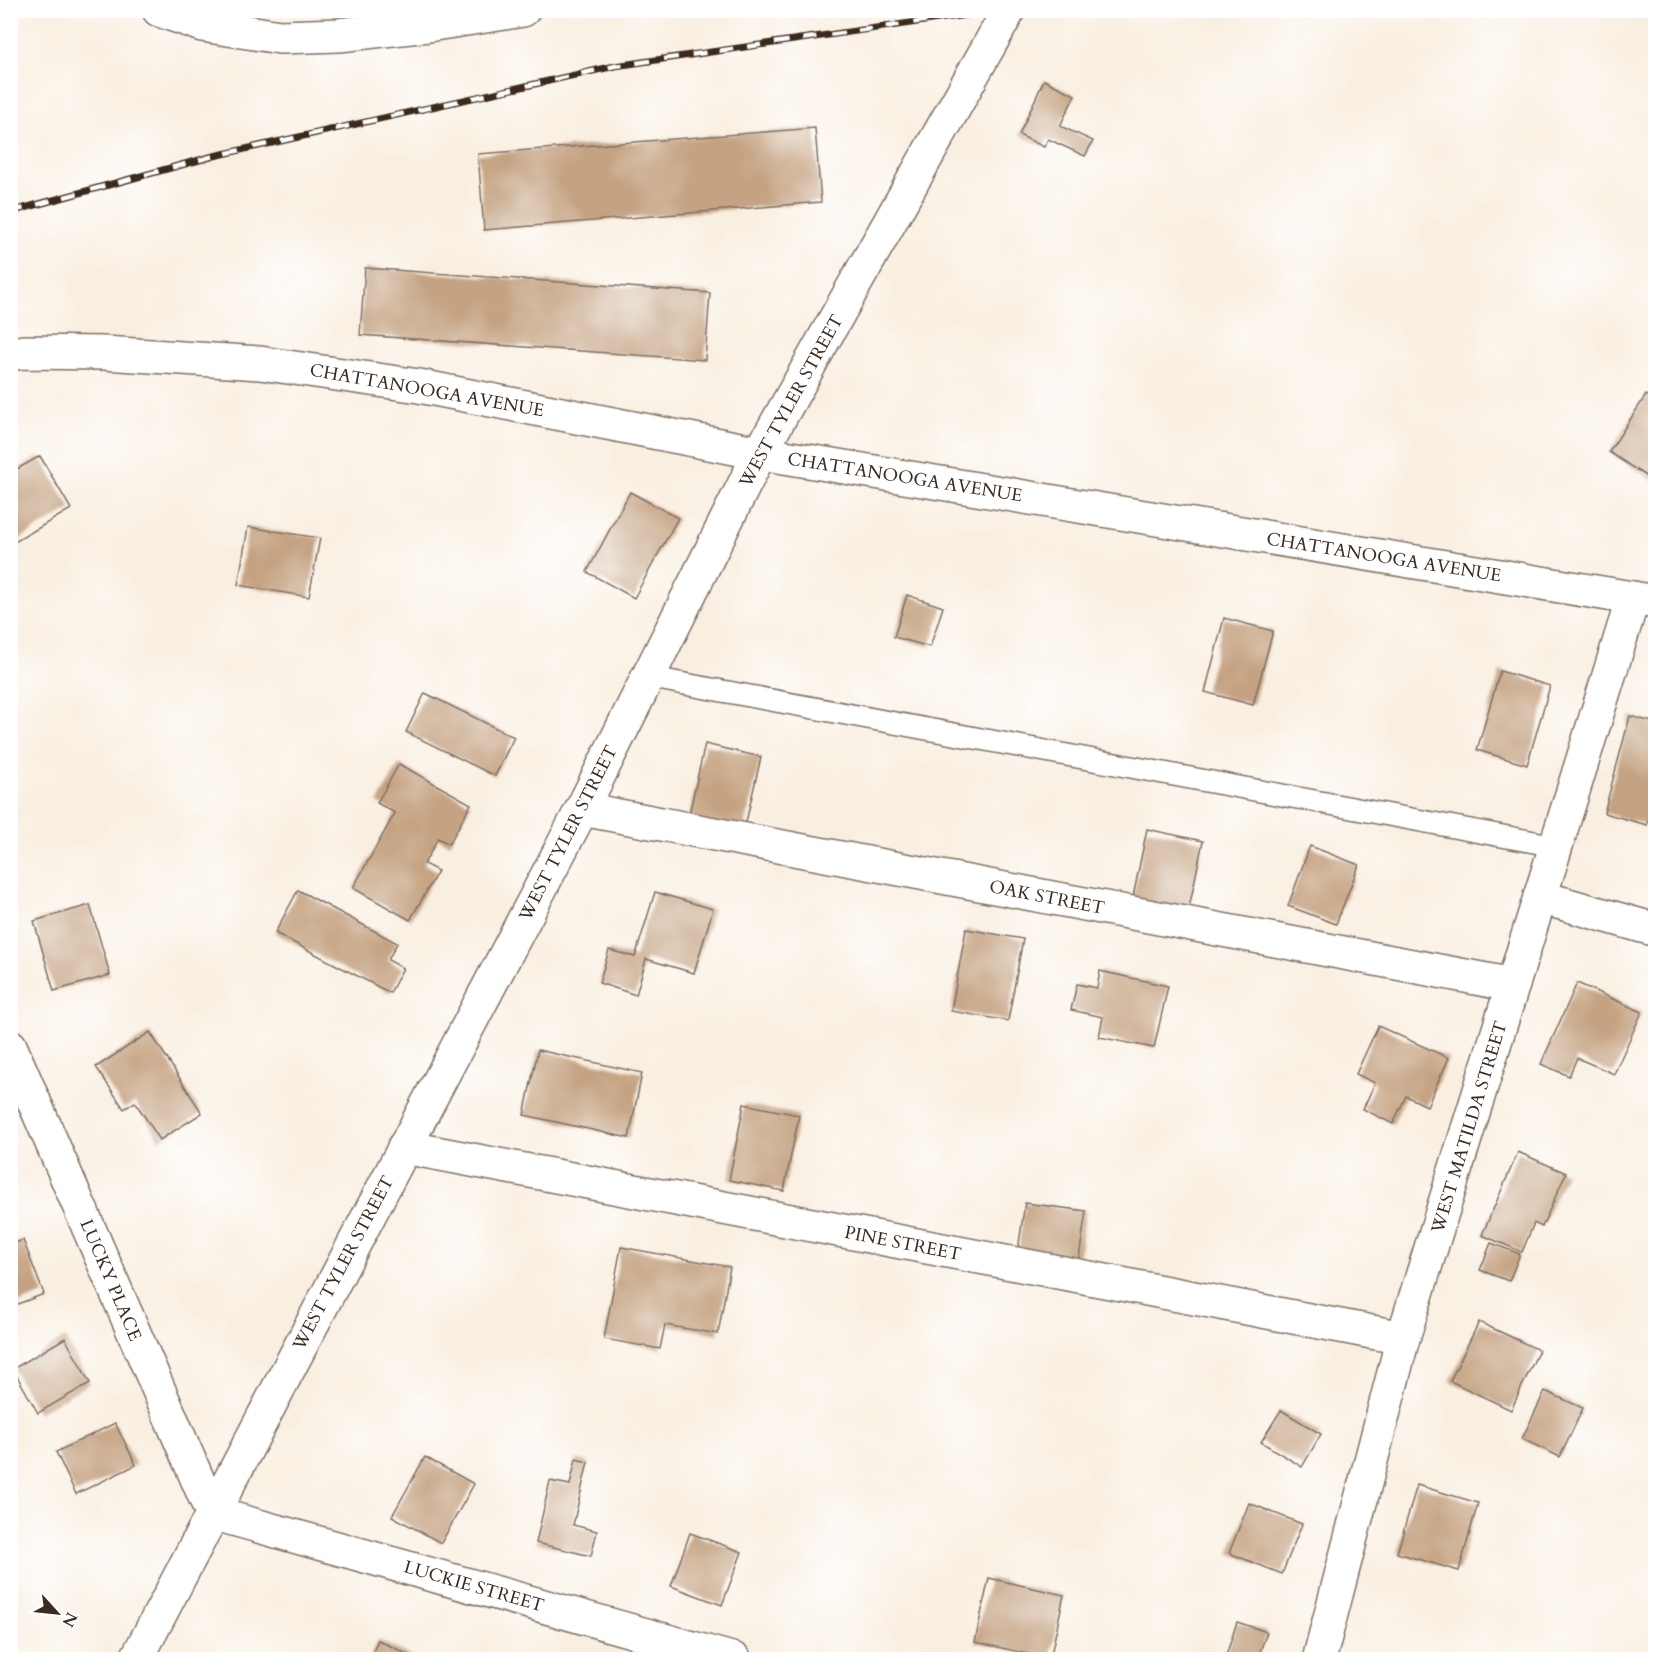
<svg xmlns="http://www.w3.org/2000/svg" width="1666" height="1670" font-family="Cardo,serif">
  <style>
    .building { fill: #c5a382 }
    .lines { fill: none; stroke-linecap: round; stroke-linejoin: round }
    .lane-casing { stroke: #7e6f62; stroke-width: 24 }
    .street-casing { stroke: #7e6f62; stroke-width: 36 }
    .secondary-casing { stroke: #7e6f62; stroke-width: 36 }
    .lane { stroke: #fff; stroke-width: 21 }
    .street { stroke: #fff; stroke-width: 33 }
    .secondary { stroke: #fff; stroke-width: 33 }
    .rail-casing { stroke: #3b2a1e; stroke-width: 7 }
    .rail { stroke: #fff; stroke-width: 4.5; stroke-dasharray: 14; stroke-linecap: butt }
    .labels { text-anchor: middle; stroke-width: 4.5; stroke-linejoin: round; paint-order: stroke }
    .street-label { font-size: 18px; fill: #3b2a1e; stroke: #fff }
  </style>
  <rect width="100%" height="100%" fill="#fff"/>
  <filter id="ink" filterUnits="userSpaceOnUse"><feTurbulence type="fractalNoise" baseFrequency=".0167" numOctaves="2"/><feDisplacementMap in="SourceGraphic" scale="12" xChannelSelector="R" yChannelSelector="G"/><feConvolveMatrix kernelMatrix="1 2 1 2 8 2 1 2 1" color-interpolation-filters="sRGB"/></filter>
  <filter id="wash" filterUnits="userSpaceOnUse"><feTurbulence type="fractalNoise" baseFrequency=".008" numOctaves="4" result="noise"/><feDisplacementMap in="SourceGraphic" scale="24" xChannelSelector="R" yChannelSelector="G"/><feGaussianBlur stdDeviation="1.35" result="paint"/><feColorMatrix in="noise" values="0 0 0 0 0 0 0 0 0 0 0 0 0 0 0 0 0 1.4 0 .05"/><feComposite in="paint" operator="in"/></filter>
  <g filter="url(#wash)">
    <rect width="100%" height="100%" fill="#f9efe1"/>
    <g id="blocks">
      <g class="building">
        <polygon points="1044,80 1075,95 1060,126 1093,141 1085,156 1048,139 1044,147 1019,135"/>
        <polygon points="815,128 821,202 484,230 478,154"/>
        <polygon points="365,268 710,293 705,360 360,335"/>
        <polygon points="1646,395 1656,402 1656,483 1609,452"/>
        <polygon points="40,456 71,509 13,543 10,539 10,473"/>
        <polygon points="630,492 678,518 634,598 587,572"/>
        <polygon points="248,527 320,538 309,597 238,585"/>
        <polygon points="907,595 943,607 930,647 894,637"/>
        <polygon points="1224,618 1273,631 1253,705 1205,692"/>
        <polygon points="1500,671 1550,686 1527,765 1477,750"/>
        <polygon points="425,693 514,737 495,776 406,732"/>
        <polygon points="1630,716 1656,723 1656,795 1647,825 1604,813"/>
        <polygon points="705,744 761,757 743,835 687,823"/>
        <polygon points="399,764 471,804 449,844 438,838 424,864 438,871 410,920 353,888 395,813 377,803"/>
        <polygon points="1147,829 1203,841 1188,913 1132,902"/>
        <polygon points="1310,846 1359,865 1336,924 1288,906"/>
        <polygon points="298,890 397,943 388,960 403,968 390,993 275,933"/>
        <polygon points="655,892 713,909 694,973 646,959 636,995 599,983 609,950 635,957"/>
        <polygon points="90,905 110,975 54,991 34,921"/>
        <polygon points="966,929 1023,939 1008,1021 951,1011"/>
        <polygon points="1100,971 1168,986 1154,1048 1099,1037 1103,1017 1071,1010 1077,984 1097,988"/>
        <polygon points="1577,983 1642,1012 1614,1074 1577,1058 1569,1076 1541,1064"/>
        <polygon points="1378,1026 1449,1058 1427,1106 1406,1096 1393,1124 1363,1109 1375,1083 1356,1074"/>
        <polygon points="150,1032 202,1113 160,1140 135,1102 124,1109 96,1067"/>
        <polygon points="538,1050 642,1073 629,1138 524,1115"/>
        <polygon points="744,1104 799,1115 784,1191 729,1180"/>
        <polygon points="1518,1152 1566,1173 1542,1227 1534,1223 1522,1252 1482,1235"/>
        <polygon points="1025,1203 1086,1211 1078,1265 1017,1257"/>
        <polygon points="23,1240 44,1294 10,1307 10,1245"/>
        <polygon points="1491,1243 1520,1254 1509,1281 1480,1270"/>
        <polygon points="621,1247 730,1267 718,1334 665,1325 660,1349 604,1339"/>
        <polygon points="1479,1322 1539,1350 1511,1410 1450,1381"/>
        <polygon points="65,1338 90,1383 38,1413 13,1369"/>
        <polygon points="1545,1391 1583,1408 1560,1457 1522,1439"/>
        <polygon points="1281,1410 1321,1434 1302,1467 1261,1442"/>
        <polygon points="115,1423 136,1465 76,1494 56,1452"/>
        <polygon points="425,1457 474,1484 441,1543 392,1516"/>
        <polygon points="576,1459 588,1462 573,1525 597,1531 591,1556 536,1543 550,1481 570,1485"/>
        <polygon points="1417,1485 1478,1503 1459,1571 1397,1553"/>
        <polygon points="1249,1503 1302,1524 1282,1574 1229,1553"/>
        <polygon points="690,1533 742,1552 722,1605 671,1586"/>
        <polygon points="989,1578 1064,1595 1050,1659 975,1642"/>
        <polygon points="1237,1622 1267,1632 1257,1660 1203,1660 1205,1652 1225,1659"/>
        <polygon points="378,1640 419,1660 369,1660"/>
      </g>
    </g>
  </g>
  <g filter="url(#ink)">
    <use href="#blocks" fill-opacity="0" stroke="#7e6f62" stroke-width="1.5"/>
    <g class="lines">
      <g class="lane-casing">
        <polyline id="lane" points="647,677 1556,846"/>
      </g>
      <g class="street-casing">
        <g id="street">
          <polyline points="10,354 24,352 104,353 260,363 419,386 760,453 1656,602"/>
          <polyline points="582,809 1513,985"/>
          <polyline points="1540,897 1656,930"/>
          <polyline points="10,1046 212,1513 735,1660"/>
          <polyline points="404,1147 1403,1338"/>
          <polyline points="1319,1660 1403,1338 1633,598"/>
        </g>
      </g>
      <g class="secondary-casing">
        <g id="secondary">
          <polyline points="159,10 202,25 280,37 339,35 428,25 523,10"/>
          <polyline points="136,1660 582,809 760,453 1009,10"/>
        </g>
      </g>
      <use href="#lane" class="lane"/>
      <use href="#street" class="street"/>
      <use href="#secondary" class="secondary"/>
      <g class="rail-casing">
        <polyline id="rail" points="10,212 214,156 615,66 1000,10"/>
      </g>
      <use href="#rail" class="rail"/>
    </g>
  </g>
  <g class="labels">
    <g class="street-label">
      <text transform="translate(427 390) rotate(10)" y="6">CHATTANOOGA AVENUE</text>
      <text transform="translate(791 401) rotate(-61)" y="6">WEST TYLER STREET</text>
      <text transform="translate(905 477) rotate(9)" y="6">CHATTANOOGA AVENUE</text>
      <text transform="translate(1384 557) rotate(9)" y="6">CHATTANOOGA AVENUE</text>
      <text transform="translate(568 833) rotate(-63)" y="6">WEST TYLER STREET</text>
      <text transform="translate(1047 897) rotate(11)" y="6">OAK STREET</text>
      <text transform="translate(1469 1127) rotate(-73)" y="6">WEST MATILDA STREET</text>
      <text transform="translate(903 1243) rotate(11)" y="6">PINE STREET</text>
      <text transform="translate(343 1263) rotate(-62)" y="6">WEST TYLER STREET</text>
      <text transform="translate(111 1280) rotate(67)" y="6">LUCKY PLACE</text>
      <text transform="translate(474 1586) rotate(16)" y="6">LUCKIE STREET</text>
    </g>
  </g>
  <rect width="1666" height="1670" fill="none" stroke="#fff" stroke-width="36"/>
  <g transform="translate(57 1613) rotate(117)" stroke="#ffffff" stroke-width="4.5" paint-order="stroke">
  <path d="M0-4.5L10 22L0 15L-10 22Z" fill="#3b2a1e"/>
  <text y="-9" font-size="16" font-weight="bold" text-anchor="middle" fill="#3b2a1e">N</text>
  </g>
</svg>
